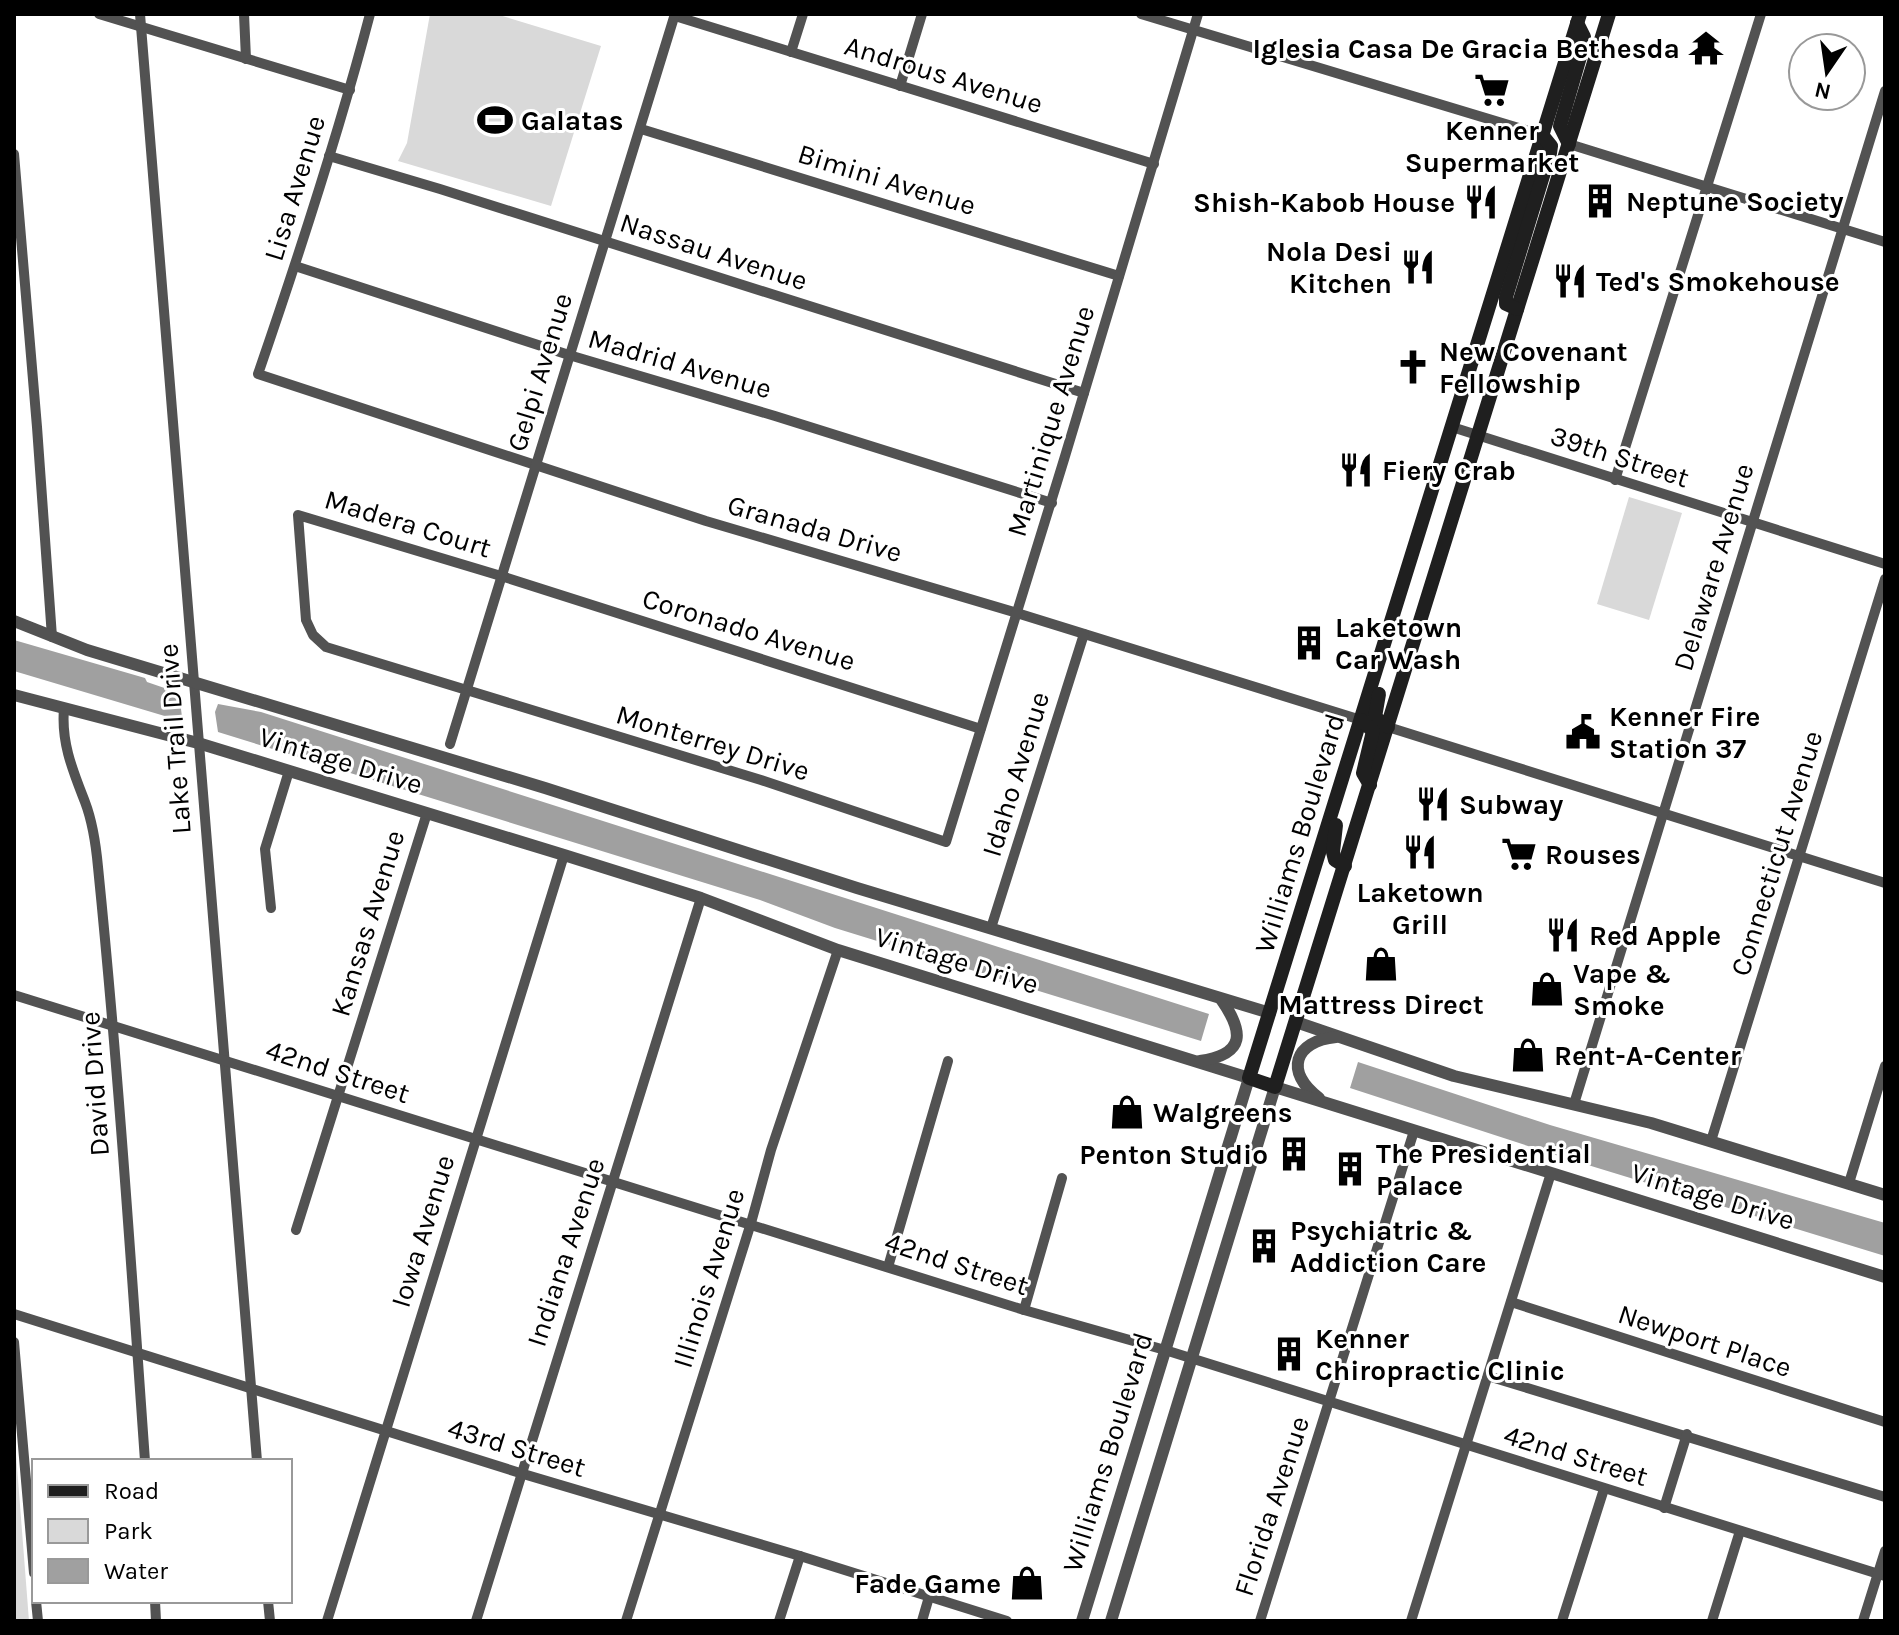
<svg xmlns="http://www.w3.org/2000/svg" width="1899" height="1635" font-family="Karla,sans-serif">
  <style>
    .green { fill: #d9d9d9 }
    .water { fill: #a0a0a0 }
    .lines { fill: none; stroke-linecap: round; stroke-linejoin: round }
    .minor { stroke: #525252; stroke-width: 10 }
    .tertiary { stroke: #525252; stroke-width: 12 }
    .secondary { stroke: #1f1f1f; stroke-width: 14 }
    .labels { text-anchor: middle; stroke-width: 6; stroke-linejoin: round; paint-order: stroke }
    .poi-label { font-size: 28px; font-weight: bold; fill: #000; stroke: #fff; text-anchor: start }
    .street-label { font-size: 28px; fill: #000; stroke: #fff }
  </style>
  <rect width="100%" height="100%" fill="#fff"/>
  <g class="green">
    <polygon points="430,14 496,14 601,46 551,206 398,161 407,143"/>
    <polygon points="1629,497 1682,513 1649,620 1597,604"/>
    <polygon points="14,1428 29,1621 14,1621"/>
  </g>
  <g class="water">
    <polygon points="14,640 145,678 147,682 179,693 182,717 168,717 14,671"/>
    <polygon points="218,704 261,712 1209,1014 1201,1041 835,928 760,900 218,732 215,712"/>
    <polygon points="1358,1062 1550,1125 1885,1223 1885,1256 1565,1158 1350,1088"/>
  </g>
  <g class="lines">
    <g class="minor">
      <polyline points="99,14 350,90"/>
      <polyline points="140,14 257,1461"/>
      <polyline points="244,14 246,59"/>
      <path d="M 370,14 C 338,136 299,255 258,374 L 706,521 L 1017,613 L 1361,720"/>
      <polyline points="1141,14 1542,135"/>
      <polyline points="675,16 1154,164"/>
      <polyline points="791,52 803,14"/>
      <polyline points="900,86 922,14"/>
      <polyline points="641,129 1119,276"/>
      <polyline points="1569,144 1885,242"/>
      <polyline points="14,154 37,427 52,637"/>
      <polyline points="329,156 440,189 1084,393"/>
      <polyline points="295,266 569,355 775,416 1052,503"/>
      <polyline points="1452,427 1885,564"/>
      <polyline points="1615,480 1761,14"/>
      <path d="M 64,709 C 61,743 73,771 85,802 C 93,823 96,845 98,867 C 118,1065 131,1263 145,1461"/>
      <polyline points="1388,727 1885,883"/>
      <path d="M 981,729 L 501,576 L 298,515 L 306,620 L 313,635 L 326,647 L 761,780 L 946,842 C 1032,567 1116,290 1198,14"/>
      <polyline points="450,744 675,14"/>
      <polyline points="271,908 265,849 289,771"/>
      <polyline points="991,928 1084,634"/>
      <polyline points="14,995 1024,1310 1165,1350 1885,1576"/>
      <polyline points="1574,1104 1885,91"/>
      <polyline points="1711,1141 1885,579"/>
      <polyline points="1849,1183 1885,1066"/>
      <polyline points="296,1230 427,813"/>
      <polyline points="888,1267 948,1061"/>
      <polyline points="1511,1302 1885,1422"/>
      <polyline points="1024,1310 1062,1178"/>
      <polyline points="14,1314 520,1473 800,1556 1007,1621"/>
      <polyline points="14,1342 34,1573"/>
      <polyline points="1488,1376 1885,1497"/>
      <polyline points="1664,1508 1687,1434"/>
      <polyline points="36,1601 38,1621"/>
      <polyline points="155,1601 156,1621"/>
      <polyline points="268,1601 270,1621"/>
      <polyline points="327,1621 564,855"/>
      <polyline points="476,1621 701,898"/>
      <polyline points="626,1621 751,1223 771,1150 838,950"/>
      <polyline points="779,1621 800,1556"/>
      <polyline points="922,1621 929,1597"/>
      <polyline points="1260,1621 1414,1131"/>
      <polyline points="1411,1621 1551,1173"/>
      <polyline points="1562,1621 1604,1489"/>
      <polyline points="1712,1621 1740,1531"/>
      <polyline points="1863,1621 1885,1551"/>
    </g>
    <g class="tertiary">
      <polyline points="14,621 87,650 545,788 857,888 1270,1013"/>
      <polyline points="14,695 198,743 564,855 701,898 838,950 1249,1078 1082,1621"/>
      <polyline points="1296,1022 1454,1076 1651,1123 1885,1195"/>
      <path d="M 1200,1061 C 1246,1054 1244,1032 1221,999"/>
      <path d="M 1319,1098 C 1284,1072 1294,1041 1336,1037"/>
      <polyline points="1111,1621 1275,1087 1885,1277"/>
    </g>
    <g class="secondary">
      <polyline points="1580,14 1249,1078 1275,1087 1609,14"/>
      <polyline points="1569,144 1560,126 1582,50 1584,37 1577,23"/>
      <polyline points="1517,309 1506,304 1506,297 1550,153 1551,146 1542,135"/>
      <polyline points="1379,694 1375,717 1388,727"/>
      <polyline points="1361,720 1373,731 1363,773 1370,785"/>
      <polyline points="1336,825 1333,852 1335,860 1345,866"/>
    </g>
  </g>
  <defs>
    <g id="temple-bare" transform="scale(2.76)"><path d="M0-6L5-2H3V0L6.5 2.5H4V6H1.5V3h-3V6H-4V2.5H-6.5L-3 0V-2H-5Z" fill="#000" stroke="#fff" stroke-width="2.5" paint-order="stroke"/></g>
    <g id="supermarket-bare" transform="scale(2.76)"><path d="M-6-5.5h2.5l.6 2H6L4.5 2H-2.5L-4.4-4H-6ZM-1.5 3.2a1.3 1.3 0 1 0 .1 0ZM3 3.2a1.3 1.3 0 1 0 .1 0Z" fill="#000" stroke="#fff" stroke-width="2.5" paint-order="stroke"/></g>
    <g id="stadium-bare" transform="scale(2.76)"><path d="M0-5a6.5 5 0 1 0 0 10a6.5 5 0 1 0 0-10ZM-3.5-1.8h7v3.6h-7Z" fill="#000" stroke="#fff" stroke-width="2.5" paint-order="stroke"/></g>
    <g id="building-bare" transform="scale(2.76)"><path d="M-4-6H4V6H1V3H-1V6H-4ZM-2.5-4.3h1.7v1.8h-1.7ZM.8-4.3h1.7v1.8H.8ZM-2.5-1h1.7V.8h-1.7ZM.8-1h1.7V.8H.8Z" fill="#000" stroke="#fff" stroke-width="2.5" paint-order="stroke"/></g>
    <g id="restaurant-bare" transform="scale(2.76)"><path d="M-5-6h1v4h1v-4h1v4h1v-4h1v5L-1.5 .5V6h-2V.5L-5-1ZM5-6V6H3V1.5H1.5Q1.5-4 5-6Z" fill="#000" stroke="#fff" stroke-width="2.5" paint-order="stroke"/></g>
    <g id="church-bare" transform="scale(2.76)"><path d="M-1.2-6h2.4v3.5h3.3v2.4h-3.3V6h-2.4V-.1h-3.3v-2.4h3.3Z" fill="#000" stroke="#fff" stroke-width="2.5" paint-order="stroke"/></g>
    <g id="civic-bare" transform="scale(2.76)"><path d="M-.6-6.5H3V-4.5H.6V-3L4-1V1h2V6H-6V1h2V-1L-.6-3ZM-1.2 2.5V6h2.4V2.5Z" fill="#000" stroke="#fff" stroke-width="2.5" paint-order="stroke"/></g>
    <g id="shop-bare" transform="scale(2.76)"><path d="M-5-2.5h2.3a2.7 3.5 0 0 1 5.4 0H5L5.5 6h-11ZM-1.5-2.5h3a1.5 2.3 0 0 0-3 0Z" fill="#000" stroke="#fff" stroke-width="2.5" paint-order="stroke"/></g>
  </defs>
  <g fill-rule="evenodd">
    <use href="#temple-bare" x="1706" y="48"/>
    <use href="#supermarket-bare" x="1492" y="90"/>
    <use href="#stadium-bare" x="495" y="120"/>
    <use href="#building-bare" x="1600" y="201"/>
    <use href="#restaurant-bare" x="1481" y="202"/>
    <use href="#restaurant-bare" x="1418" y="267"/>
    <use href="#restaurant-bare" x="1570" y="281"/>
    <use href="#church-bare" x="1413" y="367"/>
    <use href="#restaurant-bare" x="1356" y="470"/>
    <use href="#building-bare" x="1309" y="643"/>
    <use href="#civic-bare" x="1583" y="732"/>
    <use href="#restaurant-bare" x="1433" y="804"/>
    <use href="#restaurant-bare" x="1420" y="852"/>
    <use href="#supermarket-bare" x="1519" y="854"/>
    <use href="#restaurant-bare" x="1563" y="935"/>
    <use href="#shop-bare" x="1381" y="964"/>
    <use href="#shop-bare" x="1547" y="989"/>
    <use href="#shop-bare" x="1528" y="1055"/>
    <use href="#shop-bare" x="1127" y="1112"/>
    <use href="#building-bare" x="1294" y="1154"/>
    <use href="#building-bare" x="1350" y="1169"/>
    <use href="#building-bare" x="1264" y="1246"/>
    <use href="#building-bare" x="1289" y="1354"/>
    <use href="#shop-bare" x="1027" y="1583"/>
  </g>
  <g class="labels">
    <g class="poi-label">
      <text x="1680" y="58" text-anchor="end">Iglesia Casa De Gracia Bethesda</text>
      <text x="521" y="130">Galatas</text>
      <text x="1492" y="140" text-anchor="middle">Kenner<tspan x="1492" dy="32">Supermarket</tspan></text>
      <text x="1626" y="211">Neptune Society</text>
      <text x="1455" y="212" text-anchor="end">Shish-Kabob House</text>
      <text x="1392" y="261" text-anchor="end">Nola Desi<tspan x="1392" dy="32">Kitchen</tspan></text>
      <text x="1596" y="291">Ted's Smokehouse</text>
      <text x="1439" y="361">New Covenant<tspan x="1439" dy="32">Fellowship</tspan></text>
      <text x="1382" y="480">Fiery Crab</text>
      <text x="1335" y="637">Laketown<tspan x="1335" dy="32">Car Wash</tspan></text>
      <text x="1609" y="726">Kenner Fire<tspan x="1609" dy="32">Station 37</tspan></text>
      <text x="1459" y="814">Subway</text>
      <text x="1545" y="864">Rouses</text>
      <text x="1420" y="902" text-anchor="middle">Laketown<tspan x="1420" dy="32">Grill</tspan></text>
      <text x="1589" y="945">Red Apple</text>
      <text x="1573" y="983">Vape &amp;<tspan x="1573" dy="32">Smoke</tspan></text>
      <text x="1381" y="1014" text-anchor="middle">Mattress Direct</text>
      <text x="1554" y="1065">Rent-A-Center</text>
      <text x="1153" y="1122">Walgreens</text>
      <text x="1376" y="1163">The Presidential<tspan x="1376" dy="32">Palace</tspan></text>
      <text x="1268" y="1164" text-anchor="end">Penton Studio</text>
      <text x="1290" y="1240">Psychiatric &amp;<tspan x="1290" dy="32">Addiction Care</tspan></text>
      <text x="1315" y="1348">Kenner<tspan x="1315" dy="32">Chiropractic Clinic</tspan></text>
      <text x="1001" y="1593" text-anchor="end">Fade Game</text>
    </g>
    <g class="street-label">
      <text transform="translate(944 74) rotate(17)" y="10">Androus Avenue</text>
      <text transform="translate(887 179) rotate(17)" y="10">Bimini Avenue</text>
      <text transform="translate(294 188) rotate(-73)" y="10">Lisa Avenue</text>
      <text transform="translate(714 251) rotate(18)" y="10">Nassau Avenue</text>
      <text transform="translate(680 363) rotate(16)" y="10">Madrid Avenue</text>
      <text transform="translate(539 372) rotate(-73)" y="10">Gelpi Avenue</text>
      <text transform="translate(1050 421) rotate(-73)" y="10">Martinique Avenue</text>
      <text transform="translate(1620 456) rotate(18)" y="10">39th Street</text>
      <text transform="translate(408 523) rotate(17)" y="10">Madera Court</text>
      <text transform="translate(815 528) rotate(16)" y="10">Granada Drive</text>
      <text transform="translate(1713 567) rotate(-73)" y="10">Delaware Avenue</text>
      <text transform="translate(749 629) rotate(17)" y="10">Coronado Avenue</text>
      <text transform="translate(174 739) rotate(-94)" y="10">Lake Trail Drive</text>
      <text transform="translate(713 742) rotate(17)" y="10">Monterrey Drive</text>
      <text transform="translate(341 760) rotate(17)" y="10">Vintage Drive</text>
      <text transform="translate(1015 774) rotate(-73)" y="10">Idaho Avenue</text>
      <text transform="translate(1299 833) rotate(-73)" y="10">Williams Boulevard</text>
      <text transform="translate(1776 853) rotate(-73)" y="10">Connecticut Avenue</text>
      <text transform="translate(367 923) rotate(-73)" y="10">Kansas Avenue</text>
      <text transform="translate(957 960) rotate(17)" y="10">Vintage Drive</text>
      <text transform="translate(338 1071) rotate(18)" y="10">42nd Street</text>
      <text transform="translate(94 1084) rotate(-94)" y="10">David Drive</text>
      <text transform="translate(1713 1196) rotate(17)" y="10">Vintage Drive</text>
      <text transform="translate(422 1231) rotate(-73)" y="10">Iowa Avenue</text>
      <text transform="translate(565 1252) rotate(-72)" y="10">Indiana Avenue</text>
      <text transform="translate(957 1263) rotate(18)" y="10">42nd Street</text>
      <text transform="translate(708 1278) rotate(-73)" y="10">Illinois Avenue</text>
      <text transform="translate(1705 1340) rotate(18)" y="10">Newport Place</text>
      <text transform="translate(517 1447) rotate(17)" y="10">43rd Street</text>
      <text transform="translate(1107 1452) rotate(-73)" y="10">Williams Boulevard</text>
      <text transform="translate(1576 1455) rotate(17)" y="10">42nd Street</text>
      <text transform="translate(1271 1506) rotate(-72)" y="10">Florida Avenue</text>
    </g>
  </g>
  <rect width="1899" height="1635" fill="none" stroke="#000000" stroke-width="32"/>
  <rect x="32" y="1459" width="260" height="144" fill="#ffffff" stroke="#999999" stroke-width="2"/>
  <rect x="48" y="1485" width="40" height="12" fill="#1f1f1f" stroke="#999999" stroke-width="2"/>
  <text x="104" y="1499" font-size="24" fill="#000000">Road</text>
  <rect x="48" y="1519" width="40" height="24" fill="#d9d9d9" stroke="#999999" stroke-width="2"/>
  <text x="104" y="1539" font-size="24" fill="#000000">Park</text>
  <rect x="48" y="1559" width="40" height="24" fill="#a0a0a0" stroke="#999999" stroke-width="2"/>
  <text x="104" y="1579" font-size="24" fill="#000000">Water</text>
  <g transform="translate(1827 72) rotate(193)"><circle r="38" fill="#ffffff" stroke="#999999" stroke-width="2"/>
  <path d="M0-6L14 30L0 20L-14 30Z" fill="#000000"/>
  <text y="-12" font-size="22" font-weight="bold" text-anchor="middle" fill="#000000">N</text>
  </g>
</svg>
